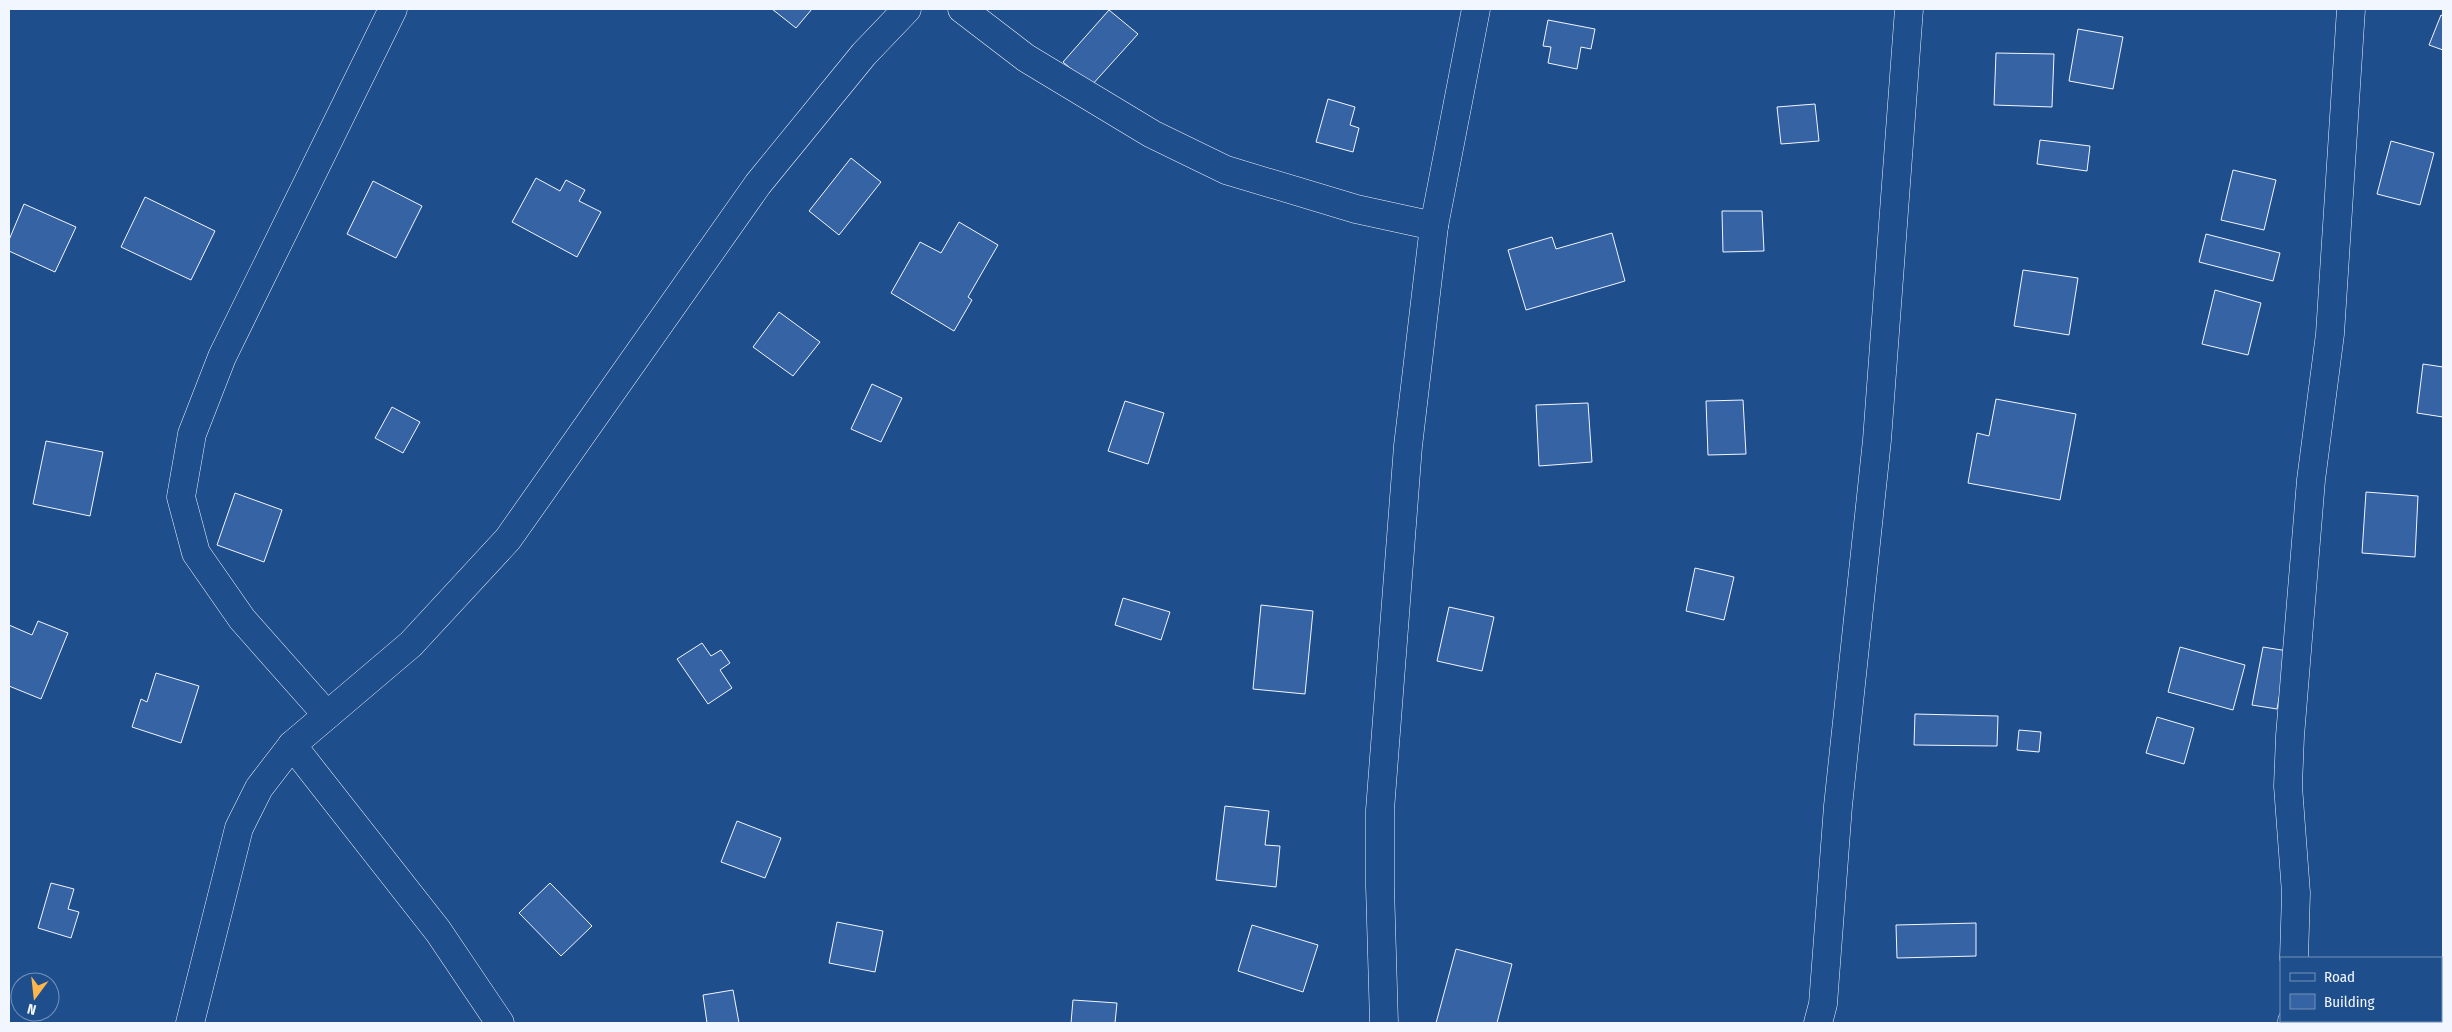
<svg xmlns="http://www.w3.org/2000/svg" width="2452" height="1032" font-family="'Fira Sans Condensed',sans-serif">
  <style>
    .building { fill: #3563a3; stroke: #f2f6ff }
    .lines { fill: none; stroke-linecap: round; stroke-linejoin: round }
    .minor-casing { stroke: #f2f6ff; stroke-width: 29 }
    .minor { stroke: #1f4e8c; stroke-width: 28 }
  </style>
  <rect width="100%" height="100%" fill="#1f4e8c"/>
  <g class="building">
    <polygon points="772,9 812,9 796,28"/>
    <polygon points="1109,10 1138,34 1091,86 1063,62"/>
    <polygon points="2441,15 2443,16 2443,50 2429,45"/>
    <polygon points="1548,20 1595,29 1591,49 1581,47 1577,69 1548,63 1551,47 1543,46"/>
    <polygon points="2078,29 2123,37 2113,89 2069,81"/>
    <polygon points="1996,53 2054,54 2052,107 1994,105"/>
    <polygon points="1328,99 1355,107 1350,125 1359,128 1353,152 1316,142"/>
    <polygon points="1815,104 1819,141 1781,144 1777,107"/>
    <polygon points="2040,140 2090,146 2087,171 2037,164"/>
    <polygon points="2391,141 2434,153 2420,205 2377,194"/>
    <polygon points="851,158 881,182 839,235 809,211"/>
    <polygon points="2233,170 2276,180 2264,230 2221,220"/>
    <polygon points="536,178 560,191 566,180 585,190 579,201 601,212 577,257 512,222"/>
    <polygon points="373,181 422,206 396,258 347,234"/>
    <polygon points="145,197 215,231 191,280 121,247"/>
    <polygon points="24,204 76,227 55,272 9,251 9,240"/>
    <polygon points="1722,211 1762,211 1764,251 1723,252"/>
    <polygon points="959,222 998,245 968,297 972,300 954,331 891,293 920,242 941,253"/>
    <polygon points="1612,233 1625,281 1526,310 1508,250 1552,237 1556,249"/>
    <polygon points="2206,234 2280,253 2273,281 2199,262"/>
    <polygon points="2023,270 2078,278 2069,335 2014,326"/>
    <polygon points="2215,290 2261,303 2248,355 2202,344"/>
    <polygon points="779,312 820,342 793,376 753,347"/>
    <polygon points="2423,364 2443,367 2443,417 2417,413"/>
    <polygon points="872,384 902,398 881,442 851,429"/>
    <polygon points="1996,399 2076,414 2060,500 1968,483 1977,433 1989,436"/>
    <polygon points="1743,400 1746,454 1708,455 1706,401"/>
    <polygon points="1125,401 1164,413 1148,464 1108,451"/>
    <polygon points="1588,403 1592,462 1539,466 1536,405"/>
    <polygon points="392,407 420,422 403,453 375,438"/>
    <polygon points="46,441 103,452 90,516 33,504"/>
    <polygon points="2366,492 2418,496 2415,557 2362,553"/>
    <polygon points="235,493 282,510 264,562 217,545"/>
    <polygon points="1695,568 1734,577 1724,620 1686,611"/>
    <polygon points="1123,598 1170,612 1161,640 1115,625"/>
    <polygon points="1261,605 1313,611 1305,694 1253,689"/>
    <polygon points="1449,607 1494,617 1482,671 1437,661"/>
    <polygon points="38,621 68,633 41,699 9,686 9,625 32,635"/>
    <polygon points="702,643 711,656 721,650 730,663 720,670 732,688 708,704 677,659"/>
    <polygon points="2180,647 2245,665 2233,710 2168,692"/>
    <polygon points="2263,647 2288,651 2277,709 2252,705"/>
    <polygon points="156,673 199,686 181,743 132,727 141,699 147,702"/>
    <polygon points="1915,714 1998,716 1997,746 1914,745"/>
    <polygon points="2157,717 2194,728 2184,764 2146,753"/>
    <polygon points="2019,730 2041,732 2039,752 2017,750"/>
    <polygon points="1225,806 1269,811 1265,845 1280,846 1276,887 1216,880"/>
    <polygon points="737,821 781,838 765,878 721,862"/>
    <polygon points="51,883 74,889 68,909 79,912 71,938 38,928"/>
    <polygon points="550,883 592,926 561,956 519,913"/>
    <polygon points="837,922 883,931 875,972 829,963"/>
    <polygon points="1976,923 1976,956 1897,958 1896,925"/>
    <polygon points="1252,925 1318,945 1303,992 1238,971"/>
    <polygon points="1456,949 1512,964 1497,1023 1436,1023"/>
    <polygon points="733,990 739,1023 707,1023 703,995"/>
    <polygon points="1073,1000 1117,1003 1115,1023 1071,1023"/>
  </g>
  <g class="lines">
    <g class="minor-casing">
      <g id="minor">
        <polyline points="962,9 1026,58 1152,134 1226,170 1356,209 1434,226"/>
        <polyline points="327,715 242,619 196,553 181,497 192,434 222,357 393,9"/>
        <polyline points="292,745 438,931 500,1023"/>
        <polyline points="2294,958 2296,893 2288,786 2290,736 2311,480 2330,334 2351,9"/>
        <polyline points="190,1023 239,828 259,788 292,745 411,644 508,539 758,184 864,54 907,9"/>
        <polyline points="1384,1023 1380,886 1380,810 1408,446 1434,226 1476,9"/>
        <polyline points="1818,1023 1823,1004 1838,806 1877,440 1909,9"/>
        <polyline points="2292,1023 2292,1021"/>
      </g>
    </g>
    <use href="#minor" class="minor"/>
  </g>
  <rect width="2452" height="1032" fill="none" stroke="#f2f6ff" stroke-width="20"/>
  <rect x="2280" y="957" width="162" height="65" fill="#1f4e8c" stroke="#7391ba"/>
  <rect x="2290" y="973" width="25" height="8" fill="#1f4e8c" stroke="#7391ba"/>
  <text x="2324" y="982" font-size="15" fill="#f2f6ff">Road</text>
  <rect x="2290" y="994" width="25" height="15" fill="#3563a3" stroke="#7391ba"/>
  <text x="2324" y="1007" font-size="15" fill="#f2f6ff">Building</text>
  <g transform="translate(35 997) rotate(195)"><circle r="24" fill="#1f4e8c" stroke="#7391ba"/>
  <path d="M0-4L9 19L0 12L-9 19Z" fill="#ffb74d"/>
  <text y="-8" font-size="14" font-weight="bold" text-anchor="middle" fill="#f2f6ff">N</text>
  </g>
</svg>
